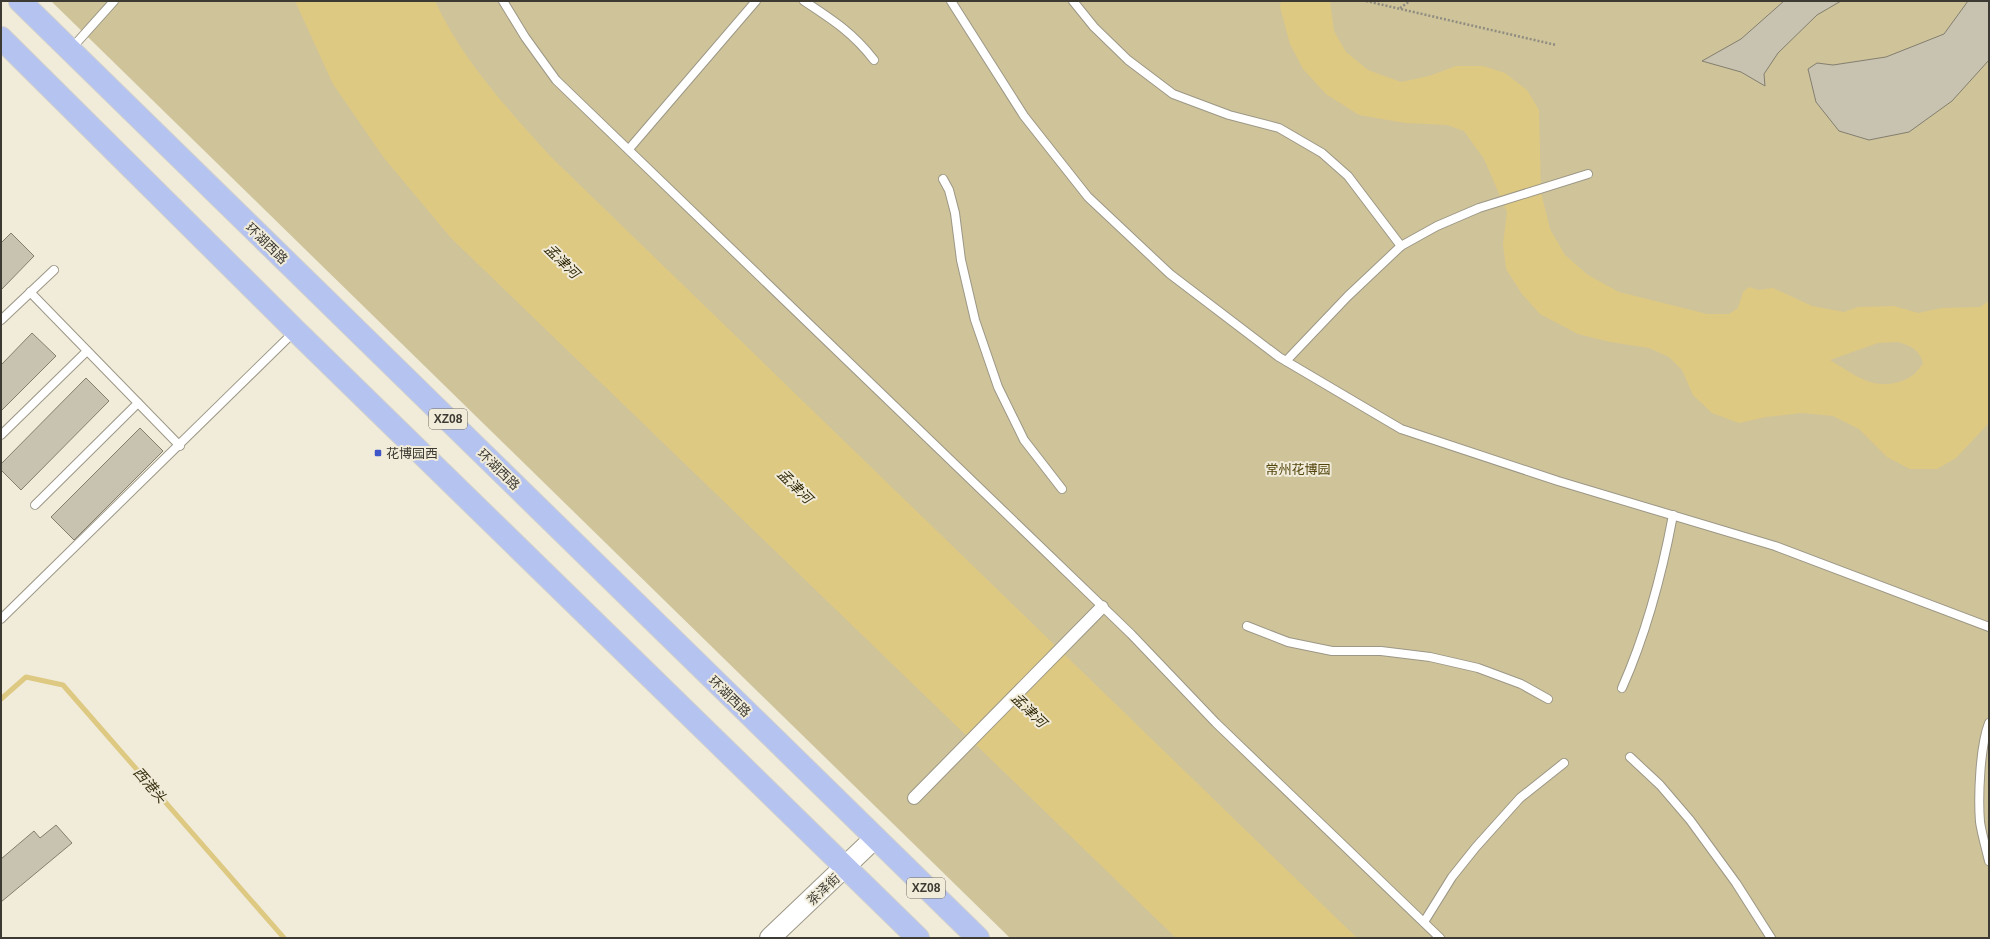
<svg xmlns="http://www.w3.org/2000/svg" width="1990" height="939" font-family="Helvetica,'Noto Sans SC',sans-serif">
  <style>
    .green { fill: #cfc39a }
    .water { fill: #dec982; fill-rule: evenodd }
    .lines { fill: none; stroke-linecap: round; stroke-linejoin: round }
    .stream { stroke: #dec982; stroke-width: 5 }
    .building { fill: #c8c3b1; stroke: #837e6e }
    .service-casing { stroke: #9c9786; stroke-width: 10 }
    .pedestrian-casing { stroke: #9c9786; stroke-width: 14 }
    .tertiary-casing { stroke: #9c9786; stroke-width: 22 }
    .primary-casing { stroke: #d0d0ce; stroke-width: 24 }
    .path { stroke: #8f8c80; stroke-width: 2.5; stroke-dasharray: 2 2; stroke-linecap: butt }
    .service { stroke: #fff; stroke-width: 8 }
    .pedestrian { stroke: #fff; stroke-width: 12 }
    .tertiary { stroke: #fff; stroke-width: 20 }
    .primary { stroke: #b5c3f0; stroke-width: 22 }
    .poi-dot { fill: #3f56c9; stroke: #f1ecda; stroke-width: 1.5 }
    .labels { text-anchor: middle; stroke-width: 4; stroke-linejoin: round; paint-order: stroke }
    .shield { fill: #f1ecda; stroke: #736f65; stroke-width: 1 }
    .shield-label { font-size: 12px; font-weight: bold; fill: #3d3a33 }
    .street-label { font-size: 13px; fill: #3d3a33; stroke: #f1ecda }
    .poi-label { font-size: 13px; fill: #3d3a33; stroke: #f1ecda; text-anchor: start }
    .park-label { font-size: 13px; fill: #53450c; stroke: #f1ecda }
    .water-label { font-size: 14px; font-style: italic; fill: #342b0a; stroke: #f1ecda }
  </style>
  <rect width="100%" height="100%" fill="#f1ecda"/>
  <polygon class="green" points="51,1 1989,1 1989,938 1010,938"/>
  <g class="water">
    <path d="M 295,1 L 435,1 C 462,60 507,108 550,156 L 1357,938 L 1176,938 L 451,238 L 384,158 L 333,84 Z"/>
    <path d="M 1281,1 L 1330,1 L 1334,31 L 1346,52 L 1368,70 L 1401,82 L 1429,76 L 1456,66 L 1483,66 L 1505,73 L 1527,90 L 1539,110 L 1541,192 L 1550,229 L 1565,255 L 1588,275 L 1619,292 L 1707,314 L 1729,314 L 1738,308 L 1743,292 L 1749,287 L 1759,290 L 1773,288 L 1812,306 L 1844,312 L 1858,307 L 1894,306 L 1918,313 L 1942,308 L 1980,307 L 1989,301 L 1989,423 L 1956,458 L 1937,469 L 1910,469 L 1887,457 L 1859,429 L 1833,416 L 1802,413 L 1766,417 L 1739,423 L 1712,413 L 1693,395 L 1682,370 L 1669,357 L 1649,348 L 1610,342 L 1578,334 L 1540,314 L 1522,294 L 1506,269 L 1503,244 L 1507,212 L 1484,159 L 1464,131 L 1447,125 L 1405,123 L 1359,115 L 1326,94 L 1303,69 L 1290,44 L 1280,7 ZM 1898,342 C 1911,346 1919,349 1923,363 C 1918,372 1912,377 1902,381 C 1873,391 1855,375 1830,360 L 1878,343 Z"/>
  </g>
  <g class="lines">
    <polyline class="stream" points="1,699 26,677 63,685 284,938"/>
  </g>
  <g class="building">
    <polygon points="1784,1 1841,1 1817,15 1778,53 1764,74 1765,86 1741,72 1702,61 1741,39"/>
    <polygon points="1968,1 1989,1 1989,60 1952,101 1909,132 1869,140 1839,131 1816,102 1808,69 1817,63 1833,65 1886,57 1944,34"/>
    <polygon points="11,233 34,256 1,290 1,243"/>
    <polygon points="32,333 56,356 1,411 1,365"/>
    <polygon points="86,378 109,401 21,490 1,470 1,464"/>
    <polygon points="140,428 163,451 74,540 51,517"/>
    <polygon points="56,825 72,843 1,902 1,859 34,831 40,838"/>
  </g>
  <g class="lines">
    <g class="service-casing">
      <g id="service">
        <polyline points="503,1 525,37 556,80 1131,634 1216,723 1440,938"/>
        <path d="M 804,1 C 833,20 853,33 874,60"/>
        <polyline points="951,1 1024,116 1088,197 1170,274 1279,357 1401,429 1558,481 1775,546 1989,627"/>
        <polyline points="1073,1 1094,27 1128,60 1173,94 1229,115 1279,128 1322,153 1348,176 1401,246"/>
        <polyline points="71,49 114,1"/>
        <polyline points="629,149 756,1"/>
        <polyline points="943,179 949,190 955,213 961,260 975,320 998,387 1024,440 1062,489"/>
        <polyline points="30,292 180,446"/>
        <polyline points="1,320 54,270"/>
        <polyline points="1286,361 1348,296 1401,246 1437,226 1479,208 1588,174"/>
        <polyline points="1,435 87,351"/>
        <polyline points="35,505 138,403"/>
        <polyline points="1,619 295,331"/>
        <polyline points="1247,626 1288,642 1332,651 1381,651 1430,657 1478,668 1521,684 1548,699"/>
        <path d="M 1622,688 C 1646,634 1662,574 1673,515"/>
        <path d="M 1989,723 C 1980,746 1978,796 1980,822 C 1982,835 1986,848 1989,861"/>
        <polyline points="1630,757 1660,785 1690,820 1736,883 1771,938"/>
        <polyline points="1424,922 1452,877 1476,847 1520,798 1564,763"/>
      </g>
    </g>
    <g class="pedestrian-casing">
      <polyline id="pedestrian" points="914,798 1102,607"/>
    </g>
    <g class="tertiary-casing">
      <polyline id="tertiary" points="770,938 875,838"/>
    </g>
    <g class="primary-casing">
      <g id="primary">
        <polyline points="20,1 978,938"/>
        <polyline points="1,38 296,331 918,938"/>
      </g>
    </g>
    <g class="path">
      <polyline points="1366,1 1556,45"/>
      <polyline points="1400,8 1410,1"/>
    </g>
    <use href="#service" class="service"/>
    <use href="#pedestrian" class="pedestrian"/>
    <use href="#tertiary" class="tertiary"/>
    <use href="#primary" class="primary"/>
  </g>
  <rect class="poi-dot" x="374" y="449" width="8" height="8" rx="2"/>
  <g class="labels">
    <g class="shield">
      <rect x="429" y="409" width="38" height="20" rx="3"/>
      <rect x="907" y="878" width="38" height="20" rx="3"/>
    </g>
    <g class="shield-label">
      <text x="448" y="423">XZ08</text>
      <text x="926" y="892">XZ08</text>
    </g>
    <g class="street-label">
      <text transform="translate(267 243) rotate(44)" y="5">环湖西路</text>
      <text transform="translate(499 469) rotate(44)" y="5">环湖西路</text>
      <text transform="translate(730 696) rotate(44)" y="5">环湖西路</text>
      <text transform="translate(823 889) rotate(-43)" y="5">茶泽街</text>
    </g>
    <g class="poi-label">
      <text x="386" y="458">花博园西</text>
    </g>
    <g class="park-label">
      <text x="1298" y="474">常州花博园</text>
    </g>
    <g class="water-label">
      <text transform="translate(562 261) rotate(44)" y="5">孟津河</text>
      <text transform="translate(795 486) rotate(44)" y="5">孟津河</text>
      <text transform="translate(1029 710) rotate(44)" y="5">孟津河</text>
      <text transform="translate(150 785) rotate(49)" y="5">西港头</text>
    </g>
  </g>
  <rect width="1990" height="939" fill="none" stroke="#3d3a33" stroke-width="4"/>
</svg>
